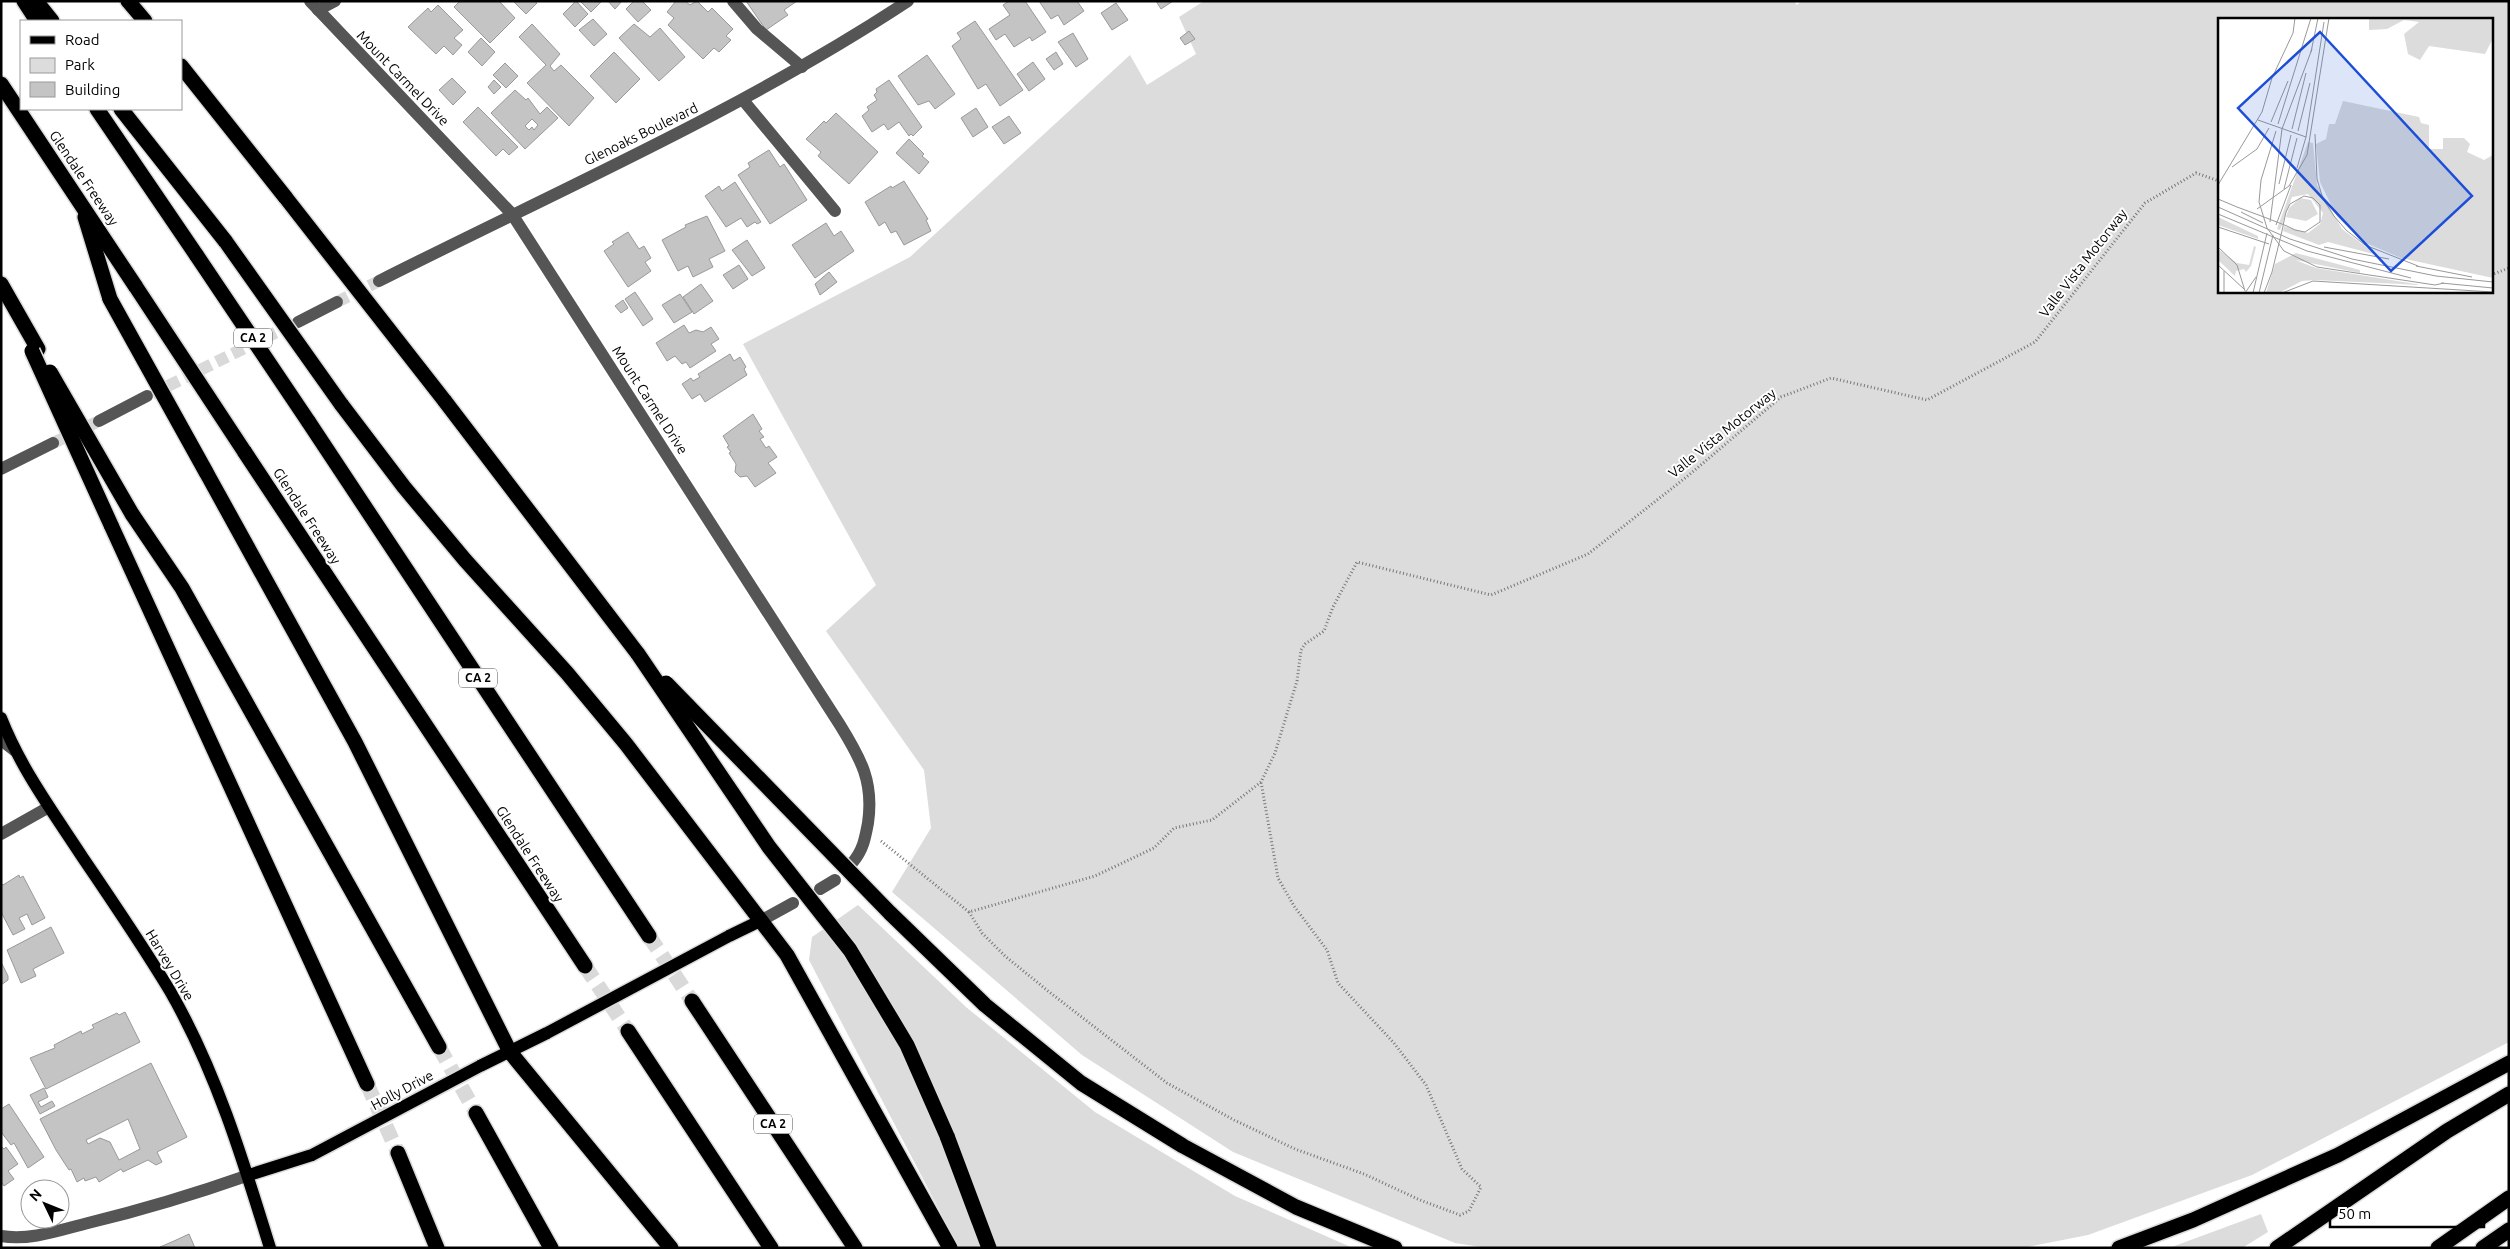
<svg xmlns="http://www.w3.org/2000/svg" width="2510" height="1249" font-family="Ubuntu,sans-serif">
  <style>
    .green { fill: #dcdcdc; fill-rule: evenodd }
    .building { fill: #c4c4c4; stroke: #999; fill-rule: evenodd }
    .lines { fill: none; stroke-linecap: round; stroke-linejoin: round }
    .minor-tunnel { stroke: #d9d9d9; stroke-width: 12; stroke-dasharray: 12 6; stroke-linecap: butt }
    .highway-tunnel { stroke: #d9d9d9; stroke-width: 15; stroke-dasharray: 15 8; stroke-linecap: butt }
    .major-casing { stroke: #dbdbdb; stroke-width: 15 }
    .highway-casing { stroke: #dbdbdb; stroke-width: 18 }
    .path { stroke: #777; stroke-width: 3; stroke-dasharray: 1 2.5; stroke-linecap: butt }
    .minor { stroke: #555; stroke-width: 12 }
    .major { stroke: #000; stroke-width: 12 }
    .highway { stroke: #000; stroke-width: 15 }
    .major-bridge-casing { stroke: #dbdbdb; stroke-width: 15; stroke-linecap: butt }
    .highway-bridge-casing { stroke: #dbdbdb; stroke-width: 18; stroke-linecap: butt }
    .major-bridge { stroke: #000; stroke-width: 12 }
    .highway-bridge { stroke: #000; stroke-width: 15 }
    .labels { text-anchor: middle; stroke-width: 4; stroke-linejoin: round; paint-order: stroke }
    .shield { fill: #fff; stroke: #4c4c4c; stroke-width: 1 }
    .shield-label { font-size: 12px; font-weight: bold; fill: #000 }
    .street-label { font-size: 14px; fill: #000; stroke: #fff }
    .inset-road { fill: none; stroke: #999; stroke-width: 1 }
    .view { fill: #1d4ed8; fill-opacity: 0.15; stroke: #1d4ed8; stroke-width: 2.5 }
    .inset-edge { fill: none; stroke: #000; stroke-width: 2.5 }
  </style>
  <rect width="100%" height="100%" fill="#fff"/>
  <g class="green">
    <path d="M 1204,1 L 1794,1 L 1797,5 L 1801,1 L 2509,1 L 2509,1042 L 2252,1175 L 2088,1235 L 2022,1248 L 1488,1248 L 1455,1243 L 1233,1152 L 1082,1055 L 892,892 L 931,828 L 924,770 L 826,631 L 876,585 L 743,344 L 910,257 L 1130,55 L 1147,85 L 1196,54 L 1179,17 ZM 2219,19 L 2491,19 L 2491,291 L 2219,291 Z"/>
    <polygon points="858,905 966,1007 1095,1112 1235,1196 1353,1248 959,1248 809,960 812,937"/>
    <polygon points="2261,1214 2268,1232 2242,1248 2169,1248"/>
  </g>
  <g class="building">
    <polygon points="460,1 499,1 515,18 490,43 454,7"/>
    <polygon points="513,1 534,1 537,3 526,14"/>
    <polygon points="576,1 588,14 575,27 563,14"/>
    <polygon points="580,1 602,1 591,12"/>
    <polygon points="608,1 622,1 615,9"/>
    <polygon points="634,1 642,1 651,10 638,22 626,9"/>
    <polygon points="676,1 685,1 690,5 697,1 708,12 712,8 733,29 726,36 731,40 719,52 714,48 703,59 668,25 674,18 667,12"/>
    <polygon points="746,1 797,1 784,10 788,15 766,30"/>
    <polygon points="1009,1 1025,1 1046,32 1032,41 1030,37 1014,47 1005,34 996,40 989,29 1010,15 1003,5"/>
    <polygon points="1039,1 1077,1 1084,11 1064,25 1058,15 1051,19"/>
    <polygon points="1156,1 1173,1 1161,9"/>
    <polygon points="1116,3 1128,20 1112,30 1101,13"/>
    <polygon points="438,5 463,30 454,38 462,45 453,55 444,46 436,54 408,27 428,8 431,12"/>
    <polygon points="593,19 607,34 594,46 579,30"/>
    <polygon points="975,21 1023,90 1000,106 986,84 978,89 952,46 961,39 957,33"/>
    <polygon points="532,24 560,54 550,66 554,71 561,65 594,98 569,126 527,83 546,65 519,37"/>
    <polygon points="634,24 650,37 660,28 685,57 659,81 619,38"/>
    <polygon points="1189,31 1195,39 1185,45 1180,38"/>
    <polygon points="1073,33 1088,59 1076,67 1058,42"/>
    <polygon points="481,38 495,52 482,66 468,52"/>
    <polygon points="614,52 640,79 616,103 590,76"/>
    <polygon points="1056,52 1063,64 1054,70 1046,59"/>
    <polygon points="927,55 955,94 935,109 929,101 918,105 898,76"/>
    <polygon points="1033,62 1045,79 1029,91 1017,74"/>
    <polygon points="505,63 518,76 506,88 493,75"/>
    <polygon points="452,78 466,92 453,105 439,90"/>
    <polygon points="494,80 501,87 494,94 488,87"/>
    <polygon points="889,80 922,127 913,136 911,134 909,136 899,122 888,130 884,124 872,132 862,116 869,110 867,107 877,100 874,95 877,92 876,89"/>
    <path d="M 515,90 L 526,100 L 528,98 L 540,114 L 547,107 L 558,118 L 525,149 L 491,113 ZM 532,119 L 538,125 L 534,130 L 532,127 L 529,130 L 525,126 Z"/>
    <polygon points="478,107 518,147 509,155 503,149 496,156 463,122"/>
    <polygon points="976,108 988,127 973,137 961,118"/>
    <polygon points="836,113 878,152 849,184 818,156 821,152 806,139 824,121 826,123"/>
    <polygon points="1009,116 1021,133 1004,144 992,127"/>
    <polygon points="909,139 924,154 922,156 929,162 919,174 896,153"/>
    <polygon points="769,150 780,167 784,164 807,200 770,224 738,175 750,167 748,163"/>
    <polygon points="904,181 928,219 926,220 931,231 904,245 896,231 891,233 885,222 879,226 865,202 891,186 892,188"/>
    <polygon points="735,182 761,222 757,224 755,222 747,227 741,218 726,227 705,196 719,186 722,191"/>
    <polygon points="707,216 725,251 709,259 713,267 693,277 688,266 678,271 662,240 686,227 685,225"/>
    <polygon points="826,223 834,236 841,231 854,251 815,278 792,245"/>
    <polygon points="628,232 639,249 644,246 651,258 645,262 651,271 628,287 604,251 614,244 612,242"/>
    <polygon points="747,240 765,268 752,276 732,250"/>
    <polygon points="739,265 748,279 733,289 723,275"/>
    <polygon points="829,272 837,282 820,295 815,284"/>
    <polygon points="701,284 713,301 694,314 683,297"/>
    <polygon points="635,292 653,319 643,326 625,299"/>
    <polygon points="680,294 692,312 674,323 662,305"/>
    <polygon points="623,300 628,308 621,313 615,306"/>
    <polygon points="684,325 689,333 696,330 703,332 711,327 719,339 711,344 716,351 690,368 686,362 682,364 675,356 667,361 656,343"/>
    <polygon points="730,354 734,361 740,357 746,367 744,369 747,375 705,402 700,394 692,399 682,384 691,378 693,381 700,377 698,374"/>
    <polygon points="753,414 762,429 759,431 764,437 760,439 766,448 769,446 777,457 768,463 776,473 755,487 747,476 740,477 735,472 736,464 729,453 731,452 727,447 729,446 723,436"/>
    <polygon points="19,875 20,878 23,876 45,918 32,925 27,914 19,918 25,929 13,935 1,912 1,883 3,885"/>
    <polygon points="51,927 64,953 33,969 36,976 21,983 7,950"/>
    <polygon points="1,962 8,976 8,980 1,985"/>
    <polygon points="125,1012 140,1042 46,1089 30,1058 55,1048 54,1045 81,1031 82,1034 94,1028 92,1025 117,1013 119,1015"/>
    <path d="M 151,1063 L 187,1137 L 157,1152 L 162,1162 L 156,1165 L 148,1160 L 123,1172 L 121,1169 L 99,1182 L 96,1177 L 85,1181 L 84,1178 L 77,1182 L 71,1169 L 69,1170 L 56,1150 L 40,1119 ZM 128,1119 L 140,1149 L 119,1160 L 110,1142 L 100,1138 L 88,1144 L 86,1140 Z"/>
    <polygon points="44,1088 48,1097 38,1102 41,1107 52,1101 55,1106 40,1114 30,1095"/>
    <polygon points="9,1104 44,1157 28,1168 14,1143 11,1145 1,1132 1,1109"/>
    <polygon points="1,1146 4,1149 6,1147 18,1164 8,1171 14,1179 4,1186 1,1182"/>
    <polygon points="189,1234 195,1248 160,1247 174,1241"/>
  </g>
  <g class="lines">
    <g class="minor-tunnel">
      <polyline points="337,302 379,281"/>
      <polyline points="152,394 295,323"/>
      <polyline points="53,443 99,421"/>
    </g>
    <g class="highway-tunnel">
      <polyline points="649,936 692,1001"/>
      <polyline points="585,966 628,1031"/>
      <polyline points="439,1047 476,1113"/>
      <polyline points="367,1084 398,1153"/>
    </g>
    <g class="major-casing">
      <g id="major">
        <path d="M 1,718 C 21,769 53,812 83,858 C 113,902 143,946 170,991 C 216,1071 243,1160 270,1248"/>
        <polyline points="729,936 762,920"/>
        <polyline points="480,1066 547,1033"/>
        <polyline points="249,1175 312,1155"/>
      </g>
    </g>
    <g class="highway-casing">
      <g id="highway">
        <polyline points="24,1 37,21"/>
        <polyline points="36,1 52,21"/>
        <polyline points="128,1 145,21"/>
        <polyline points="181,66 286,198"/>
        <polyline points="1,84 136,287"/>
        <polyline points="97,109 197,256"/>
        <polyline points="121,109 226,242"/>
        <polyline points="85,217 110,299"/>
        <polyline points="1,284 38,349"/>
        <polyline points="444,400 638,654"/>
        <polyline points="341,404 404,487 465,560 567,673 626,744 787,955 950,1248"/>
        <polyline points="308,421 649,936"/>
        <polyline points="244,451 585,966"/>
        <polyline points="206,472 355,742 510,1052 671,1248"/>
        <polyline points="132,514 182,588 439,1047"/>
        <polyline points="111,525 367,1084"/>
        <polyline points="890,913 985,1005 1081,1083 1183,1146 1296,1207 1395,1248"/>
        <polyline points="692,1001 855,1248"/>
        <polyline points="628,1031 771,1248"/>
        <polyline points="476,1113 551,1248"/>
        <polyline points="947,1136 989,1248"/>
        <polyline points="398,1153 437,1248"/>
        <polyline points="2119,1248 2193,1220 2338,1155 2509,1063"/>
        <polyline points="2277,1248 2447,1131 2509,1094"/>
        <polyline points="2438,1248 2509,1198"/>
        <polyline points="2483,1248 2509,1230"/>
      </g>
    </g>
    <g class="path">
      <polyline points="2491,275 2509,268"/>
      <polyline points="2439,291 2448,293 2453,291"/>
      <polyline points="881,841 969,912 1095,876 1154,848 1174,828 1212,820 1261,782 1275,753 1297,681 1301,650 1305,644 1324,631 1333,607 1357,562 1491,595 1588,554 1689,475 1781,397 1831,378 1927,400 2035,342 2145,203 2196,173 2219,181"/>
      <polyline points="969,912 982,933 1005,956 1048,991 1167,1083 1234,1120 1295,1149 1364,1174 1420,1200 1460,1215 1469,1211 1481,1187 1462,1169 1426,1085 1394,1043 1338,983 1327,950 1294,906 1278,878 1261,782"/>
    </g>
    <g class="minor">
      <path d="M 310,1 L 512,214 L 840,725 C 861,759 874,782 868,823 C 865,839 863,850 853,862"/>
      <polyline points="733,1 757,29 802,67"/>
      <polyline points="318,10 335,1"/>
      <polyline points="743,100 835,211"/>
      <path d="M 379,281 C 557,191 741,111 908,1"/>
      <polyline points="298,322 337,302"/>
      <polyline points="99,421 147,396"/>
      <polyline points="1,469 53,443"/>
      <polyline points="1,740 14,750"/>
      <polyline points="1,834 49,807"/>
      <polyline points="820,889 835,880"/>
      <polyline points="762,920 793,903"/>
      <path d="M 1,1236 C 30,1241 60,1230 88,1223 C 142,1210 195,1194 249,1175"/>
    </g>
    <use href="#major" class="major"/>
    <use href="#highway" class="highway"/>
    <g class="major-bridge-casing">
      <g id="major-bridge">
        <polyline points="547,1033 729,936"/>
        <polyline points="312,1155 480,1066"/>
      </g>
    </g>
    <g class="highway-bridge-casing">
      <g id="highway-bridge">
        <polyline points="286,198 444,400"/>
        <polyline points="226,242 341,404"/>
        <polyline points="197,256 308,421"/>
        <polyline points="136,287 244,451"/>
        <polyline points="110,299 206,472"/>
        <polyline points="32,351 111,525"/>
        <polyline points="50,372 132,514"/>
        <polyline points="638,654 769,847 850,950 907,1045 947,1136"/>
        <polyline points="666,683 890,913"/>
      </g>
    </g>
    <use href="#major-bridge" class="major-bridge"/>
    <use href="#highway-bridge" class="highway-bridge"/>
  </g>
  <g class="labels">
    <g class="shield">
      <rect x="234" y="328.5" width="38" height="19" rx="4"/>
      <rect x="459" y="668.5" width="38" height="19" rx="4"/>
      <rect x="754" y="1114.5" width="38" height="19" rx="4"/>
    </g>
    <g class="shield-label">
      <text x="253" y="342">CA 2</text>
      <text x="478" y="682">CA 2</text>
      <text x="773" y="1128">CA 2</text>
    </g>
    <g class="street-label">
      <text transform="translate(403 78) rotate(46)" y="5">Mount Carmel Drive</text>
      <text transform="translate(641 134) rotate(-26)" y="5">Glenoaks Boulevard</text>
      <text transform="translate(84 178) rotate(56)" y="5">Glendale Freeway</text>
      <text transform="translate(2083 263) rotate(-52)" y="5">Valle Vista Motorway</text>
      <text transform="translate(650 400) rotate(57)" y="5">Mount Carmel Drive</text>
      <text transform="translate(1722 433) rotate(-39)" y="5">Valle Vista Motorway</text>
      <text transform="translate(307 516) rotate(57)" y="5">Glendale Freeway</text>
      <text transform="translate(530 854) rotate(57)" y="5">Glendale Freeway</text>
      <text transform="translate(170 965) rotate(59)" y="5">Harvey Drive</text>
      <text transform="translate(402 1090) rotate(-28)" y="5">Holly Drive</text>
    </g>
  </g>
  <g transform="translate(2218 18)">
    <rect width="275" height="275" fill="#fff"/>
    <path d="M 151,0 L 275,0 L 275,20 L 267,36 L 211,28 L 202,42 L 190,36 L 186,16 L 201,4 L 186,2 L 169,11 L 151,12 ZM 125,83 L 201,99 L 203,105 L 211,107 L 211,131 L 225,131 L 225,120 L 246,120 L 252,126 L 249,134 L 266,142 L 275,137 L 275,260 L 183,240 L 148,225 L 119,199 L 102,164 L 98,126 L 108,121 L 111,106 L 117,106 ZM 90,124 L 95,125 L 99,167 L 124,211 L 159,237 L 110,224 L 101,227 L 65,213 L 66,208 L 90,215 L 102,206 L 105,195 L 90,176 L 74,179 L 62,212 L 59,211 ZM 82,180 L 93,182 L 100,196 L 88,203 L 68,199 L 71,190 ZM 0,199 L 40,218 L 40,221 L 0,207 ZM 36,228 L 38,229 L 33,248 L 28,254 L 26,251 L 18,253 L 17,258 L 0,242 L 0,231 L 19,245 L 31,247 ZM 78,235 L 142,252 L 142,255 L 77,242 L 98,250 L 204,267 L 97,262 L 84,263 L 61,275 L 48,275 L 57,246 Z" fill="#dcdcdc"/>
    <path class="inset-road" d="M 93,34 L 100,0M 40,102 L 88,119M 53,104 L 70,63M 60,106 L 93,0M 74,111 L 88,55M 58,113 L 43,162 L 41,184 L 49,210 L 66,233 L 99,249 L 217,267 L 226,265M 80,113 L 92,65M 97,116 L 99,161 L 105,181 L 116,198 L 128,212 L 147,227 L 200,248M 14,149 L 39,131 L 51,110M 79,150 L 88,119 L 106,4M 61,166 L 73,117M 0,167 L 44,94 L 54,60 L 75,15 L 77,0M 66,171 L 79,120M 0,181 L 19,189 L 46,199 L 69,208 L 77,212 L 87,214 L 102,204 L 102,187 L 95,180 L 86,178 L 72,186 L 68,194 L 66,203 L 64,213 L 54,254 L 46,275M 0,189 L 72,221 L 134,241 L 218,258 L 275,264M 39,191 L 71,168 L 89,137 L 111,0M 23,194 L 45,205M 0,196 L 89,233 L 193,260M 52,204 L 64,111 L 94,31M 58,207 L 73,167M 0,209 L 51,226M 0,229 L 19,247 L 27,273M 106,229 L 171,241M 0,247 L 26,271M 198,248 L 254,259M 223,265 L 275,270M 6,275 L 6,253M 27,275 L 38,259M 35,275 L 49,215M 41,275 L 55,217M 64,275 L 95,263 L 275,274"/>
    <path class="view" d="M 102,14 L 254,178 L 173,253 L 20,90 Z"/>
    <rect width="275" height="275" class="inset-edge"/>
  </g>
  <rect width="2510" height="1249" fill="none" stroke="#000000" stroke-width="5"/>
  <rect x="20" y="20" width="162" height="90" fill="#ffffff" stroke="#999999"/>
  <rect x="30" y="36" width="25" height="8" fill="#000000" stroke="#999999"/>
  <text x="65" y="45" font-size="15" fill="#000000">Road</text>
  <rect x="30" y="58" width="25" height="15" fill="#dcdcdc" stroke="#999999"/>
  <text x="65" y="70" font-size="15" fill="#000000">Park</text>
  <rect x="30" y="82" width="25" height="15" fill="#c4c4c4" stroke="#999999"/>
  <text x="65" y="95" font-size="15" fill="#000000">Building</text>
  <g transform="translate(45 1204) rotate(313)"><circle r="24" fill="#ffffff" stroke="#999999"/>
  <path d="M0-4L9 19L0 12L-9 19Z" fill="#000000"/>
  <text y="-8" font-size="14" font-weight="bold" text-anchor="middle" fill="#000000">N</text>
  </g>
  <path d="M2330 1219v8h154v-8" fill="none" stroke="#000000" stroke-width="2.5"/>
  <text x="2338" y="1219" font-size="15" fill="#000000" stroke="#ffffff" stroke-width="4" paint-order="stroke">50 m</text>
</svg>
